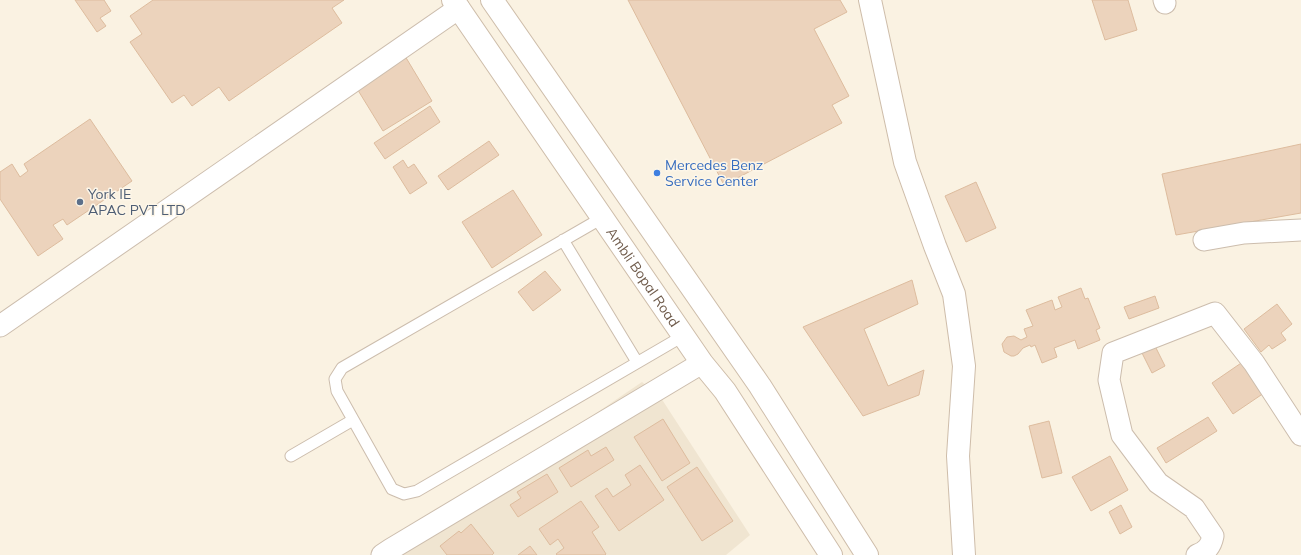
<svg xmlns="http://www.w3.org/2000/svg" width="1301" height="555" viewBox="0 0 1301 555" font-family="Mulish,sans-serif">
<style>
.residential{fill:#f0e5d1}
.building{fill:#ecd3bc;stroke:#ddbc9e}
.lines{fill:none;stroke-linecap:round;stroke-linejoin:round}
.lane-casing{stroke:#ccbdad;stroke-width:13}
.street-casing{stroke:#ccbdad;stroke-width:23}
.secondary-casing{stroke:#cebdaa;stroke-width:24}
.lane{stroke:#fff;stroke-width:11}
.street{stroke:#fff;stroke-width:21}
.secondary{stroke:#fff;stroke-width:22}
.shop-dot{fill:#3f7fe0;stroke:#fdf6e8;stroke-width:1.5}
.service-dot{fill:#5c6f8a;stroke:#fdf6e8;stroke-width:1.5}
.labels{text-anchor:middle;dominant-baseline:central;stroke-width:3;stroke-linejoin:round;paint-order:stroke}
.shop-label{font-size:14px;fill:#366cbe;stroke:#fdf6e8;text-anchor:start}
.service-label{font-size:14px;fill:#4e5e75;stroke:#fdf6e8;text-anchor:start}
.street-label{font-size:14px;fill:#6f5b4b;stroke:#fdf6e8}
</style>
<rect width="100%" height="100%" fill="#faf2e2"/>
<path class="residential" d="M642,382L661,398L750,535L726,555H387Z"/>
<path class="building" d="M75,0H104L111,11L100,18L106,26L97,32Z
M153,0H344L332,8L342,23L229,101L219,87L192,106L184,95L172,103L130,42L142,34L130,16Z
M628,0H840L847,12L814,29L849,96L832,105L842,123L724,185Z
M1092,0H1128L1137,30L1105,40Z
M405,56L432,101L383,131L356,87Z
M430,106L440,122L385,159L374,143Z
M90,119L132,181L67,225L63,219L53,225L63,239L38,256L0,199V172L12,164L20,177L28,171L24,164Z
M489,141L499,155L448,190L438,176Z
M1301,144V213L1176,235L1162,174Z
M403,160L408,168L414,164L427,183L410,194L393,167Z
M976,182L996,228L966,242L945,196Z
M513,190L542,235L492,268L462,222Z
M545,271L561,290L533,311L518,292Z
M912,280L918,304L864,329L888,386L924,370L919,395L863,416L803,327Z
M1081,288L1085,299L1088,298L1100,328L1096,330L1100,340L1078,349L1075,340L1054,348L1057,357L1042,363L1035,345L1031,347L1030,345L1023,348L1018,354L1014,356H1011L1004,352L1002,344L1007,337L1014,336L1021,340L1027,337L1024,329L1033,326L1026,310L1052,300L1055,310L1062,307L1058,297Z
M1155,296L1159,308L1129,319L1124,307Z
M1277,304L1292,324L1281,333L1286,340L1272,349L1269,345L1261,352L1244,329Z
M1152,340L1165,366L1152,373L1139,347Z
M1247,359L1264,393L1233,414L1212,383Z
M1208,417L1217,431L1166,463L1157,448Z
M663,419L690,463L662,481L634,437Z
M1049,421L1062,473L1042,478L1029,426Z
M606,447L614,460L571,487L559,468L588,450L591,456Z
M1110,456L1128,490L1091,511L1072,477Z
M640,465L664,500L619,531L595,496L607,488L613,497L631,485L625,475Z
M697,467L733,521L702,541L667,487Z
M547,474L558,492L518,517L510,505L521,498L517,492Z
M581,501L599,527L592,532L606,554L605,555H557L556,554L564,548L558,539L550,545L539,529Z
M1121,505L1132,527L1120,534L1109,512Z
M471,524L494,553L492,555H447L440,546L459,531L461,533Z
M530,546L537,555H518Z"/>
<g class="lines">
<defs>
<path id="lane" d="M602,218L342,368L335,379L337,391L392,489L404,494L417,491L683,336
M563,240L637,362
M291,456L353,420"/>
<path id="street" d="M1164,0L1165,3
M1204,240L1244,233L1301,230
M0,326L459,8
M382,555L391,549L702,363
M1197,555C1207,551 1211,546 1213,536L1194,508L1158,483L1122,435L1109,380L1113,353L1215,313L1254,363L1301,435"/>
<g id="secondary">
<path id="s1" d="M453,0L702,363L725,391L831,555"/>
<path d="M492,0L760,386L867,555"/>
<path d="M870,0L905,162L935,246L954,294L964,366L958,456L964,555"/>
</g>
</defs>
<use href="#lane" class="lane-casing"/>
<use href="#street" class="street-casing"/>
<use href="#secondary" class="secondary-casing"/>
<use href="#lane" class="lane"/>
<use href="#street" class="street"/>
<use href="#secondary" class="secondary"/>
</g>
<circle class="shop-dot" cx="657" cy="173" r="4"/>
<circle class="service-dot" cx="80" cy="202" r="4"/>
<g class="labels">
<g class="shop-label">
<text x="665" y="165">Mercedes Benz<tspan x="665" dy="16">Service Center</tspan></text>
</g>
<g class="service-label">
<text x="88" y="194">York IE<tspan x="88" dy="16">APAC PVT LTD</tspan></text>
</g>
<g class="street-label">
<text stroke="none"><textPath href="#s1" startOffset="336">Ambli Bopal Road</textPath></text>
</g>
</g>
</svg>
